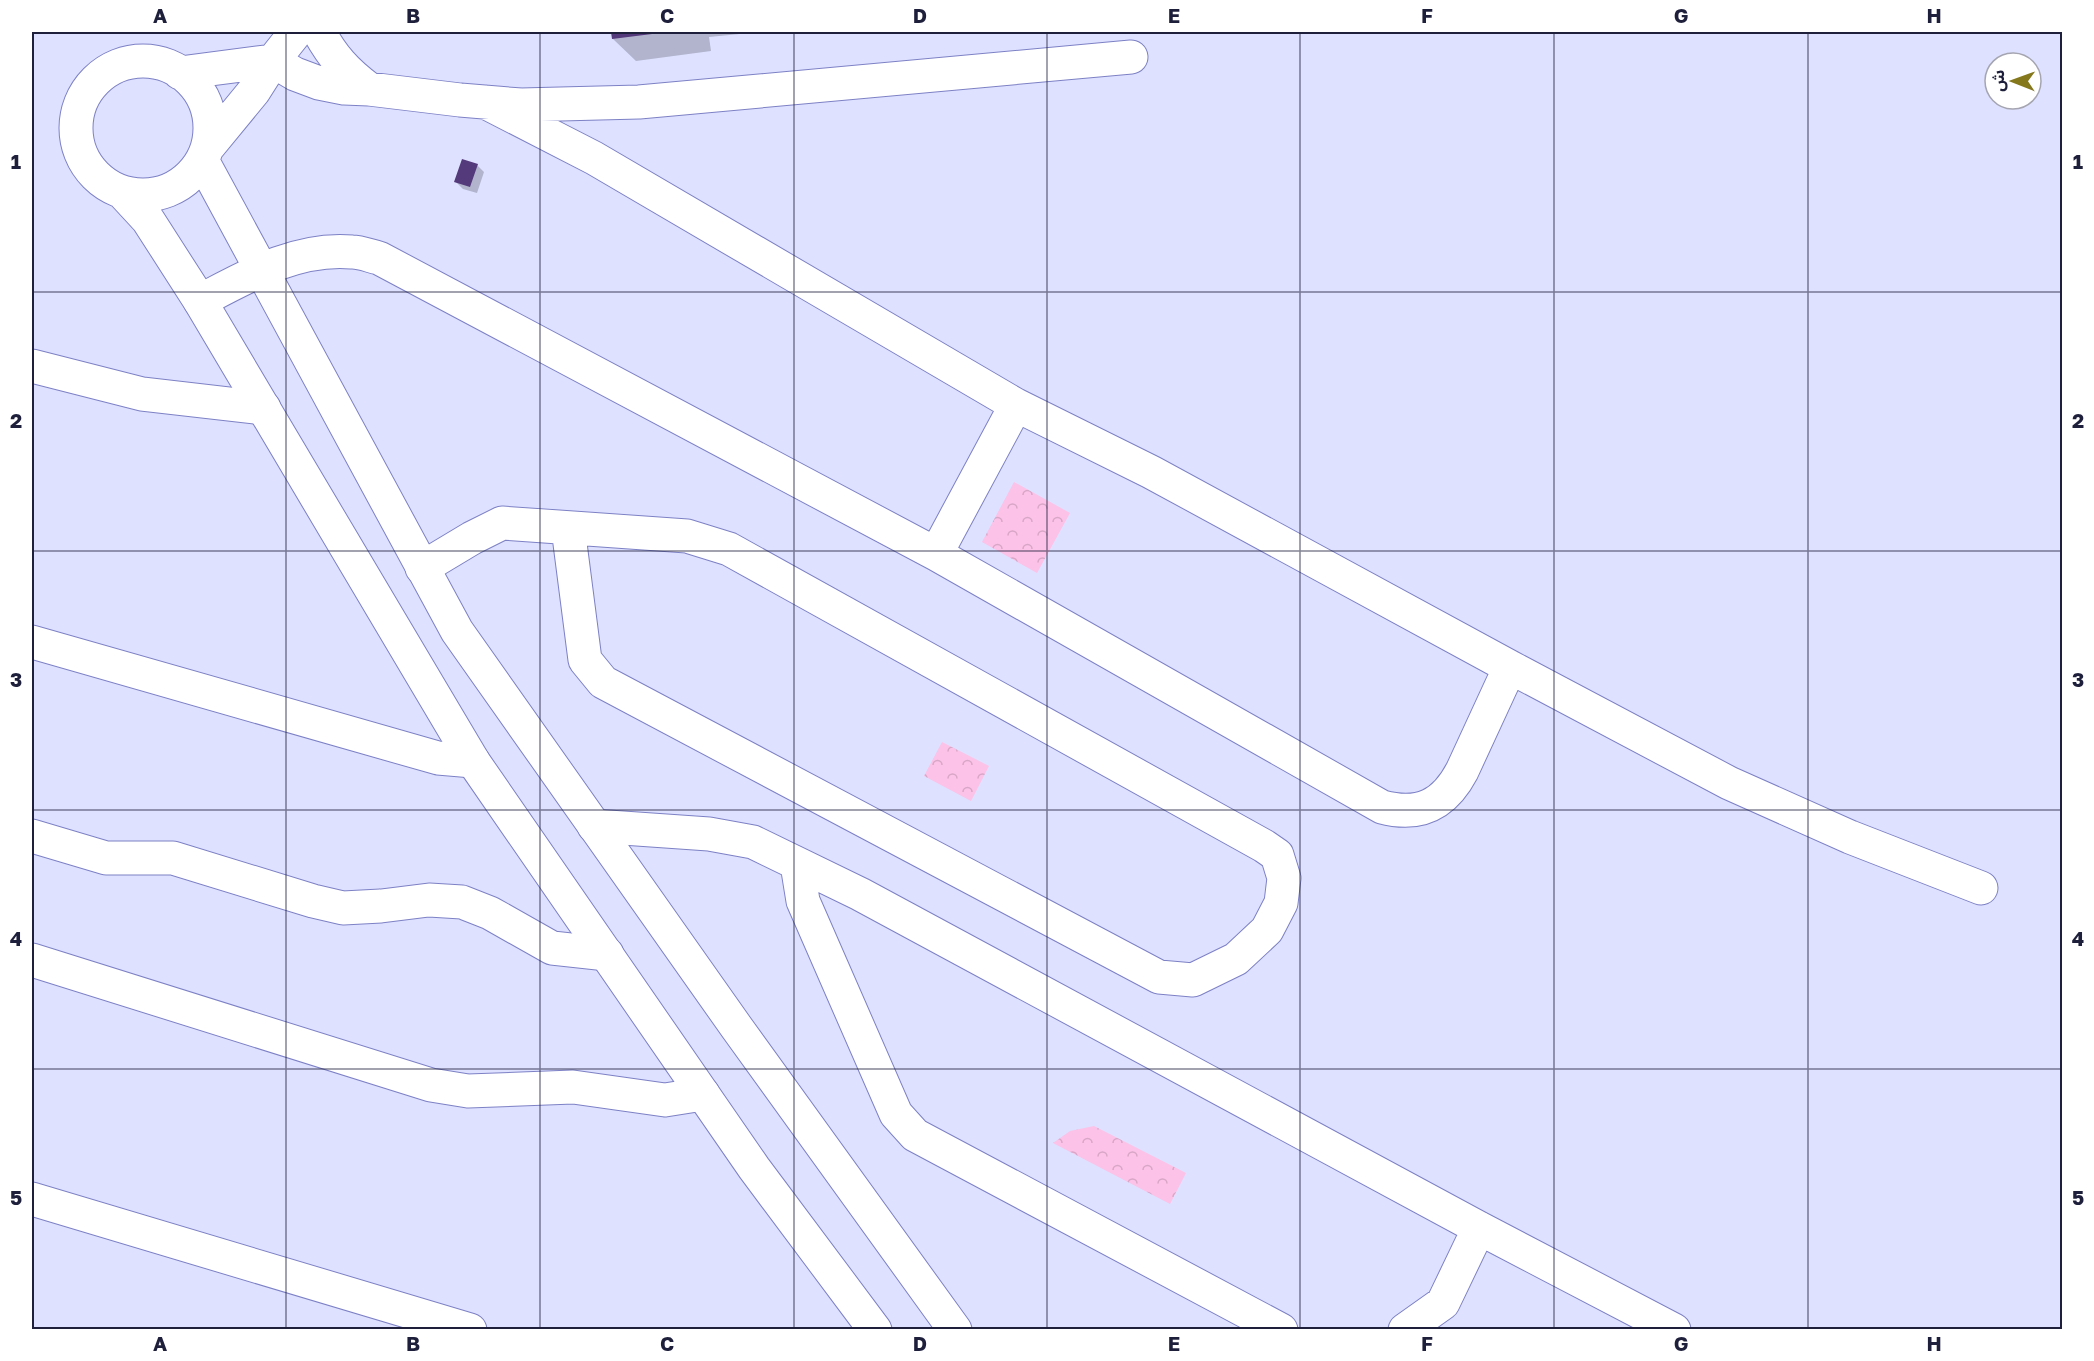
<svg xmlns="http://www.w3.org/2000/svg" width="2094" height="1361" viewBox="0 0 2094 1361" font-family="'Golos Text','Noto Sans Arabic',sans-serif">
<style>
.park{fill:url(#park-crowns)}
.shadow{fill:#0003}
.building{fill:#54397b}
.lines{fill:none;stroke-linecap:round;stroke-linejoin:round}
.street-casing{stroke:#7d81c5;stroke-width:35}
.secondary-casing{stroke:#7d81c5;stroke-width:35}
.street{stroke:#fff;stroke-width:33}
.secondary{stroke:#fff;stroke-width:33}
.grid{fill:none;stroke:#1e1f3b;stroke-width:1.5;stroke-opacity:0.55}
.neatline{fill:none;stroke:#1e1f3b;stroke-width:2}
.grid-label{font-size:20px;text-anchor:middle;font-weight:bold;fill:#1e1f3b}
</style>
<defs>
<pattern id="park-crowns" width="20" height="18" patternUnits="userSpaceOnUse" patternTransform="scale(1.5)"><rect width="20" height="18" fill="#fcc2e7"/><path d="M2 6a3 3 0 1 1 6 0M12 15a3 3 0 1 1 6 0" fill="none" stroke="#d8a6c7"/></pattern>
</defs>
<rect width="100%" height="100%" fill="#dee1ff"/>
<path class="park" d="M1014,482L1070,513L1037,573L982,542Z
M942,742L989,766L971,801L924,776Z
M1094,1126L1186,1173L1170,1204L1053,1143L1070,1131Z"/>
<path class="shadow" d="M612,32H760L709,37L711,51L636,61L613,39Z
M477,165L484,172L477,193L463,189L456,182Z"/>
<path class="building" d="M611,32H660V33L612,39Z
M462,159L478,164L470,187L454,182Z"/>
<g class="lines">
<defs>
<path id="street" d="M319,32C333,57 345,71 369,89
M273,61L295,74L319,83L344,88L369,89L460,100L521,105L639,102L1131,57
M485,102L594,158L1016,405L1151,472L1510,667L1729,783L1850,837L1981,888
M200,301C247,276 297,247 352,252C361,252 370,256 379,258L936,554L1382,807C1420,817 1444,805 1462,771L1510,667
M32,366L142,394L264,408
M936,554L1016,405
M422,568L472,538L502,523L687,536L729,549L1264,846L1277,855L1284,878L1281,903L1267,930L1236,959L1193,980L1159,977L603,682L585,660L568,528
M32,642L438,758L473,761
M594,826L709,834L753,842L860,894L1479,1228L1674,1330
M32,836L106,858H173L313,901L343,908L381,906L429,900L462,902L490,913L552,948L607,954
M797,864L803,901L896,1114L915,1135L1281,1330
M32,960L431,1085L468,1091L573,1087L665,1100L703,1094
M32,1199L470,1330
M1405,1330L1443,1303L1479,1228"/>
<path id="secondary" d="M76 128a67 67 0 1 1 134 0a67 67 0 1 1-134 0Z
M180,73L273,61
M208,147L254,91L273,61L296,32
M202,160L457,631L737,1028L955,1330
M124,194L148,220L200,301L473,761L754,1168L875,1330"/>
</defs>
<use href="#street" class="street-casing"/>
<use href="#secondary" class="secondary-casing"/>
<use href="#street" class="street"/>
<use href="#secondary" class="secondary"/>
</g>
<path class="grid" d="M286,32V1330M540,32V1330M794,32V1330M1047,32V1330M1300,32V1330M1554,32V1330M1808,32V1330M32,292H2062M32,551H2062M32,810H2062M32,1069H2062"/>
<rect width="2094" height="1361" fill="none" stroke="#ffffff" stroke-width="66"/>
<g transform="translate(2013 81) rotate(271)"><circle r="28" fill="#ffffff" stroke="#a5a5b1" stroke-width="1.5"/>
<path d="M0-4.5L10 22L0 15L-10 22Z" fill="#85781c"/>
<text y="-9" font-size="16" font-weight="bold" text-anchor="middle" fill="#1e1f3b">ش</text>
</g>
<rect x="33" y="33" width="2028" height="1295" class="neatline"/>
<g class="grid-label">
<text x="160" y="23">A</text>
<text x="413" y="23">B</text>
<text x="667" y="23">C</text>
<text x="920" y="23">D</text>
<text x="1174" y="23">E</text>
<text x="1427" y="23">F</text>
<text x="1681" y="23">G</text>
<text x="1934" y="23">H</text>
<text x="16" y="169">1</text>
<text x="2078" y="169">1</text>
<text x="16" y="428">2</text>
<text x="2078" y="428">2</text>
<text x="16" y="687">3</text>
<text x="2078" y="687">3</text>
<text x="16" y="946">4</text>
<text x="2078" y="946">4</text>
<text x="16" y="1205">5</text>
<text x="2078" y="1205">5</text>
<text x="160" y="1351">A</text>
<text x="413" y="1351">B</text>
<text x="667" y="1351">C</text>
<text x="920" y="1351">D</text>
<text x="1174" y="1351">E</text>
<text x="1427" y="1351">F</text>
<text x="1681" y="1351">G</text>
<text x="1934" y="1351">H</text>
</g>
</svg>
